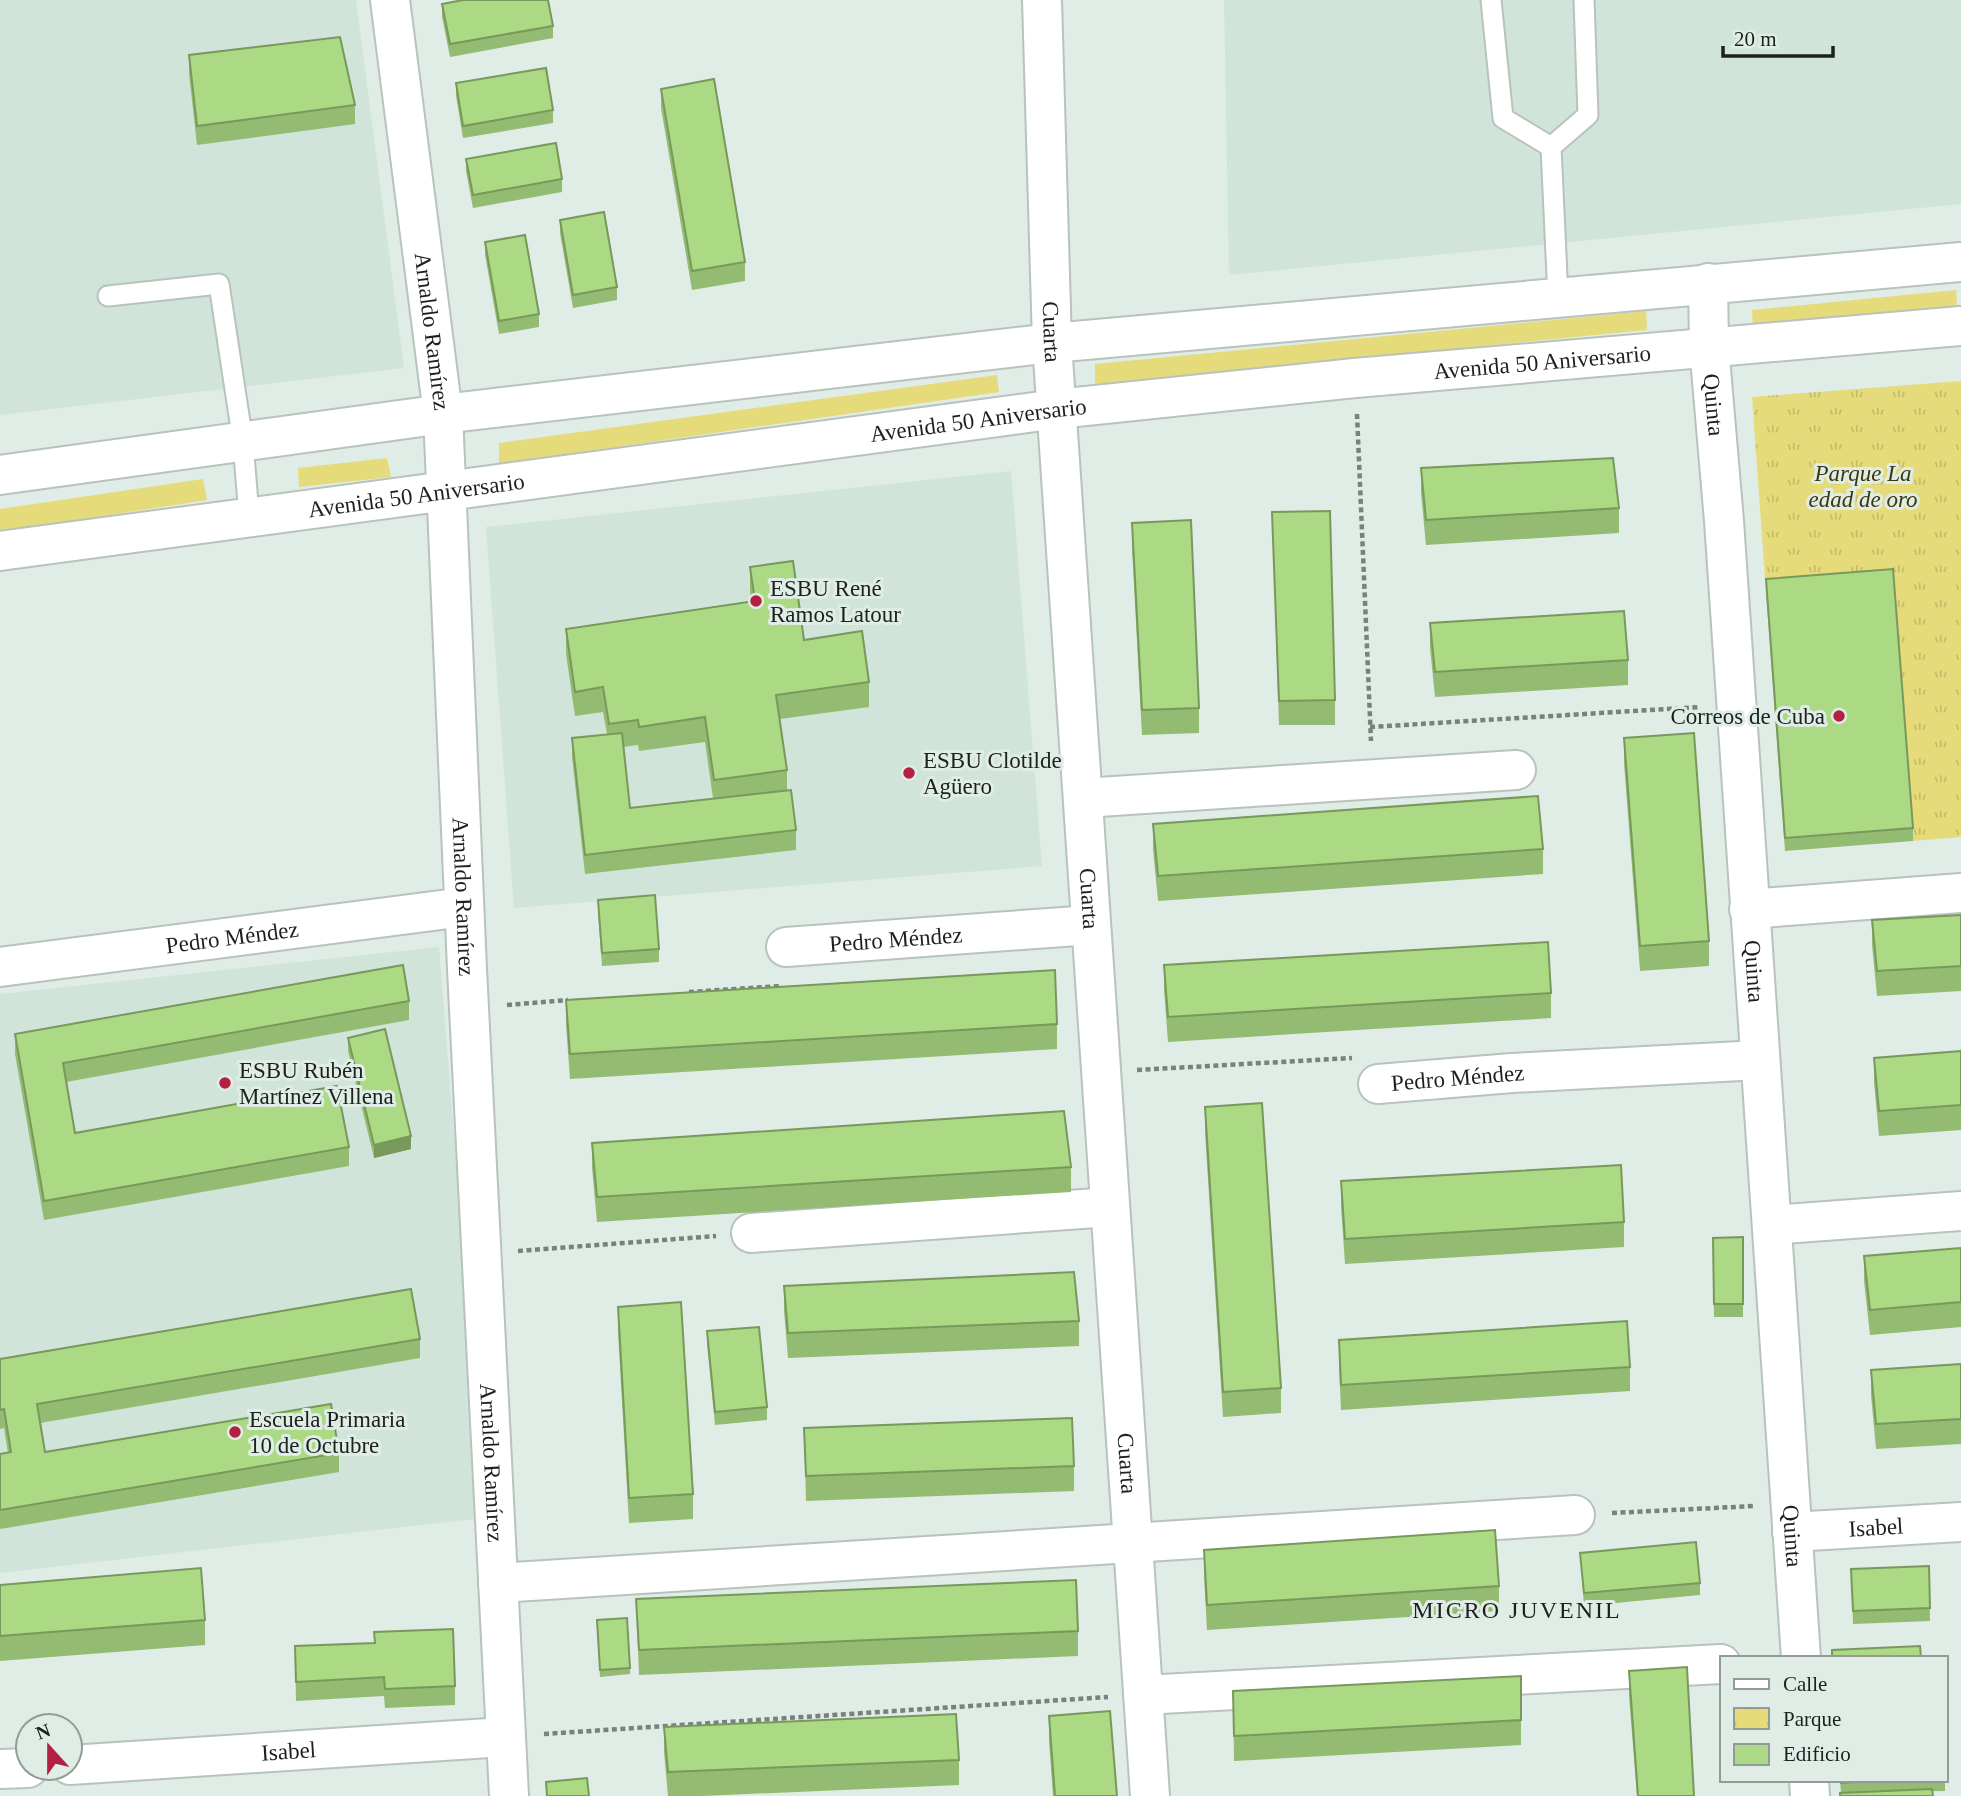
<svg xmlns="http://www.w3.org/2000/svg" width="1961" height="1796" viewBox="0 0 1961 1796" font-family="'Times New Roman',serif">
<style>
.built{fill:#d0e4d9}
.grass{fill:#e6db7a}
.park{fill:url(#park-tufts)}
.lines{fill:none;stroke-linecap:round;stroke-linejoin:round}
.service-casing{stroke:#b7c3bc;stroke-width:23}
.minor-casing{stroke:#b7c3bc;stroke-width:42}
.tertiary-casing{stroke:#b7c3bc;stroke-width:42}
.secondary-casing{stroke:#b7c3bc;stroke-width:42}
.path{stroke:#78817c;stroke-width:4.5;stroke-dasharray:5 3.5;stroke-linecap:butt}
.service{stroke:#fff;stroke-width:19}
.minor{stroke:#fff;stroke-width:38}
.tertiary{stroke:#fff;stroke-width:38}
.secondary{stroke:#fff;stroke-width:38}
.wall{fill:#93bb72;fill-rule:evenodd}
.shaded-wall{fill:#78985c}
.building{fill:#abd984;stroke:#78985c;stroke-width:2}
.poi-dot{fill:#b32041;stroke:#e0ede6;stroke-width:2.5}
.labels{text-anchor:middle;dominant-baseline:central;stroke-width:6;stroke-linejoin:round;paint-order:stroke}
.street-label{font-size:23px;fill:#1c211e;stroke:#e0ede6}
.park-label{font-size:23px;font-style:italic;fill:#3d370c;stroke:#e0ede6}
.poi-label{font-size:23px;fill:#1c211e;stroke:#e0ede6;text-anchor:start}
.neighbourhood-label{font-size:24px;letter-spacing:2px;fill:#1c211e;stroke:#e0ede6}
</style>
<defs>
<pattern id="park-tufts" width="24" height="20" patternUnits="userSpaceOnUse" patternTransform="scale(1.75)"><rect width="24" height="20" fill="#e6db7a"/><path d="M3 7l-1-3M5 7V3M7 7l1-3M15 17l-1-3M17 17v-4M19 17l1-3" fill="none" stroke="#c5bc69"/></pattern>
</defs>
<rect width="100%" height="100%" fill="#e0ede6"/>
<path class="built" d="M0,0H356L404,368L0,415Z
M1224,0H1961V204L1229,275Z
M1011,471L1042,866L514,908L486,527Z
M439,947L457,1172L474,1519L0,1573V994Z"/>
<path class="grass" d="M1956,290L1957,307L1753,327L1752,310Z
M1646,311L1647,330L1095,384V364Z
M997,375L999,392L499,464V443Z
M387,458L391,477L299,487L298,468Z
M203,479L207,500L0,532V509Z"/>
<path class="park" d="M1961,381V837L1913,841L1893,582L1766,592L1752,397Z"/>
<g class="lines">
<defs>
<path id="service" d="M1491,0L1503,118L1551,147
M1551,147L1588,115L1584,0
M1551,147L1558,298
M108,296L219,284L243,442L249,516"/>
<g id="minor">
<path id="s1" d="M390,0L443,414"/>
<path id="s2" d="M1042,0L1052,343L1150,1796"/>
<path id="s3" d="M1708,283L1709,346L1724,521L1801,1658"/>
<path d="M1083,798L1516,770"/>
<path d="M1749,909L1961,893"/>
<path id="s4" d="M786,947L1091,925"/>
<path id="s5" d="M0,967L464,907"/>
<path id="s6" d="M1378,1084L1512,1073L1760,1060"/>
<path d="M1772,1225L1961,1211"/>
<path d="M751,1233L1110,1207"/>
<path id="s7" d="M1792,1532L1961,1522"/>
<path d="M498,1583L1575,1515"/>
<path d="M1143,1695L1721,1664"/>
<path id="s8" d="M70,1765L505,1737"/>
<path d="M0,1769L28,1768"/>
<path d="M1809,1780L1810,1796"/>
</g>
<g id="tertiary">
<path id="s9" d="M443,414L467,969L509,1796"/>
</g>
<g id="secondary">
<path d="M0,475L443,414L1052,343L1961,262"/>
<path id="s10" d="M0,551L1057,409L1355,378L1961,326"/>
</g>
</defs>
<use href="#service" class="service-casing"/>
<use href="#minor" class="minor-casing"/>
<use href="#tertiary" class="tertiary-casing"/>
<use href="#secondary" class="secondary-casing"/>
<path class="path" d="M1357,414L1371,741
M1370,727L1700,707
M689,992L781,986
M507,1005L568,1000
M1137,1070L1352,1058
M518,1251L716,1236
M1612,1513L1754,1506
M544,1734L1108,1697"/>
<use href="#service" class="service"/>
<use href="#minor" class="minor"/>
<use href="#tertiary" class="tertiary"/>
<use href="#secondary" class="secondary"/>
</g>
<path class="wall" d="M442,4L553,26V38L450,57L442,17Z
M189,55L355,105V124L197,145L189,74Z
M456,83L553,110V123L463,138L456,96Z
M661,89L745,262V281L692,290L661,108Z
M466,159L562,179V192L473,208L466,171Z
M560,220L617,287V300L573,308L560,233Z
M485,242L539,314V327L499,334L485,255Z
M1421,468L1619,508V533L1426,545L1421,493Z
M1272,512L1335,700V725H1279Z
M1132,523L1199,708V733L1142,735L1132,548Z
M750,567L804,640L869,682V707L780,719L787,770V790L796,830V850L585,874L572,757V738L607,734L603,712L575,716L566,654V629L751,601L750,592ZM705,742L713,798L630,808L623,747L638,745L639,751Z
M1766,579L1913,828V841L1785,851L1766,592Z
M1430,623L1628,660V685L1435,697L1430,648Z
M1624,738L1709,941V966L1640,971L1624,763Z
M1153,824L1543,849V874L1158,901L1153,849Z
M598,900L659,949V962L602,966L598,913Z
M1961,915V991L1877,996L1872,945V920Z
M1164,965L1551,993V1018L1168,1042L1164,990Z
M566,1000L1057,1024V1049L570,1079L566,1025Z
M409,1001V1020L66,1082L75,1133L349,1147V1166L44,1220L15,1054V1034Z
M348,1038L411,1149L374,1158L348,1051Z
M1961,1051V1130L1879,1136L1874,1083V1058Z
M1205,1107L1281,1388V1413L1223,1417L1205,1132Z
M592,1143L1071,1167V1192L597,1222L592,1168Z
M1341,1181L1624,1222V1247L1345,1264L1341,1206Z
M1743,1237V1317H1714L1713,1238Z
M1961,1248V1327L1870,1335L1864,1281V1256Z
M784,1286L1079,1321V1346L788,1358L784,1311Z
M618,1307L693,1494V1519L629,1523L618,1332Z
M707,1331L767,1407V1420L715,1425L707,1344Z
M420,1339V1358L40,1423L45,1452L339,1453V1472L0,1529V1454L8,1453L4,1428L0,1429V1359Z
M1339,1340L1630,1367V1391L1341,1410L1339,1365Z
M1961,1364V1444L1876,1449L1871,1395V1370Z
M804,1428L1074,1466V1491L806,1501Z
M1204,1550L1499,1586V1611L1207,1630L1204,1575Z
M1580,1553L1700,1583V1595L1584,1606Z
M1929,1566L1930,1621L1853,1624L1851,1569Z
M0,1585L205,1620V1645L0,1661Z
M636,1599L1078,1631V1656L639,1675Z
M597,1620L630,1668V1674L600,1677Z
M295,1646L455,1686V1705L385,1708L384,1696L296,1701Z
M1629,1671L1694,1796H1637L1629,1696Z
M1521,1676V1745L1234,1761L1233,1691Z
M1049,1716L1117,1796H1053L1049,1741Z
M664,1727L959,1760V1785L702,1796H668L664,1752Z
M1840,1780H1945V1791L1841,1793Z"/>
<path class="shaded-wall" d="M411,1136V1149L374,1158V1145Z"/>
<path class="building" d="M463,0H548L553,26L450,44L442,4Z
M340,37L355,105L197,126L189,55Z
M546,68L553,110L463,126L456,83Z
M714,79L745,262L692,271L661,89Z
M556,143L562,179L473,195L466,159Z
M604,212L617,287L573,295L560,220Z
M525,235L539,314L499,321L485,242Z
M1613,458L1619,508L1426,520L1421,468Z
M1330,511L1335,700L1279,701L1272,512Z
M1191,520L1199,708L1142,710L1132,523Z
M793,561L804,640L862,631L869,682L776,695L787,770L714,780L705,717L639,727L638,720L609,724L603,687L575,692L566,629L755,601L750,567Z
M1893,569L1913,828L1785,838L1766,579Z
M1624,611L1628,660L1435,672L1430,623Z
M622,733L630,808L791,790L796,830L585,855L572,738Z
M1694,733L1709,941L1640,946L1624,738Z
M1538,796L1543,849L1158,876L1153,824Z
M655,895L659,949L602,953L598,900Z
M1961,915V966L1877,971L1872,920Z
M1548,942L1551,993L1168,1017L1164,965Z
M403,965L409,1001L63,1063L75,1133L337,1086L349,1147L44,1201L15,1034Z
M1055,970L1057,1024L570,1054L566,1000Z
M385,1029L411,1136L374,1145L348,1038Z
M1961,1051V1105L1879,1111L1874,1058Z
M1262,1103L1281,1388L1223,1392L1205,1107Z
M1064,1111L1071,1167L597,1197L592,1143Z
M1621,1165L1624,1222L1345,1239L1341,1181Z
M1743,1237V1304H1714L1713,1238Z
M1961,1248V1302L1870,1310L1864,1256Z
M1074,1272L1079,1321L788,1333L784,1286Z
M411,1289L420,1339L37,1404L45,1452L331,1404L339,1453L0,1510V1454L11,1452L4,1409L0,1410V1359Z
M681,1302L693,1494L629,1498L618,1307Z
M1627,1321L1630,1367L1341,1385L1339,1340Z
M759,1327L767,1407L715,1412L707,1331Z
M1961,1364V1419L1876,1424L1871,1370Z
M1072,1418L1074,1466L806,1476L804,1428Z
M1495,1530L1499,1586L1207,1605L1204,1550Z
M1696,1542L1700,1583L1584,1593L1580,1553Z
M1929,1566L1930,1608L1853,1611L1851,1569Z
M201,1568L205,1620L0,1636V1585Z
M1076,1580L1078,1631L639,1650L636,1599Z
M627,1618L630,1668L600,1670L597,1620Z
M453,1629L455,1686L385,1689L384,1677L296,1682L295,1646L375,1643L374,1632Z
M1920,1646L1921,1658H1832V1650Z
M1687,1667L1694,1796H1638L1629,1671Z
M1521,1676V1720L1234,1736L1233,1691Z
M1110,1711L1117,1796H1055L1049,1716Z
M956,1714L959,1760L668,1772L664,1727Z
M587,1778L589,1796H547L546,1782Z
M1841,1780H1898L1841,1783Z
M1932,1789L1933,1796H1840V1793Z"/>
<g class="poi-dot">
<circle cx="756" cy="601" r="7"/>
<circle cx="1839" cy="716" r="7"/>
<circle cx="909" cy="773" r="7"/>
<circle cx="225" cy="1083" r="7"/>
<circle cx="235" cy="1432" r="7"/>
</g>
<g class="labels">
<g class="street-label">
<text stroke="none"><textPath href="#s1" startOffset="334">Arnaldo Ramírez</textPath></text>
<text stroke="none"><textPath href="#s2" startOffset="332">Cuarta</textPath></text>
<text stroke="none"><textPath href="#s10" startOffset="1554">Avenida 50 Aniversario</textPath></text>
<text stroke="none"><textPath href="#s3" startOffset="122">Quinta</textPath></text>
<text stroke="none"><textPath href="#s10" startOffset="987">Avenida 50 Aniversario</textPath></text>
<text stroke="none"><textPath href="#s10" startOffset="420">Avenida 50 Aniversario</textPath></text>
<text stroke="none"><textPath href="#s9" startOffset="483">Arnaldo Ramírez</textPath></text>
<text stroke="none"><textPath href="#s2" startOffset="900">Cuarta</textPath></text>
<text stroke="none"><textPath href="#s5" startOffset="234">Pedro Méndez</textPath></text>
<text stroke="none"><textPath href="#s4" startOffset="110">Pedro Méndez</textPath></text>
<text stroke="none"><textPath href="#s3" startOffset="690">Quinta</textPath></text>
<text stroke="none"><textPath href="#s6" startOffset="80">Pedro Méndez</textPath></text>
<text stroke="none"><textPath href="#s9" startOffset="1050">Arnaldo Ramírez</textPath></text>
<text stroke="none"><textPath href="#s2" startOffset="1466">Cuarta</textPath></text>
<text stroke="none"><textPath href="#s7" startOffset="84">Isabel</textPath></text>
<text stroke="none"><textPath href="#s3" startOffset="1256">Quinta</textPath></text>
<text stroke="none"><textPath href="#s8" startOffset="219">Isabel</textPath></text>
</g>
<g class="park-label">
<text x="1863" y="473">Parque La<tspan x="1863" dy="26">edad de oro</tspan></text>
</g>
<g class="poi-label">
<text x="770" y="588">ESBU René<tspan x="770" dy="26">Ramos Latour</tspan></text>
<text x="1825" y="716" text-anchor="end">Correos de Cuba</text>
<text x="923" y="760">ESBU Clotilde<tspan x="923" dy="26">Agüero</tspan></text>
<text x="239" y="1070">ESBU Rubén<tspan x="239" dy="26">Martínez Villena</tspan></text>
<text x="249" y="1419">Escuela Primaria<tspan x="249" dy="26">10 de Octubre</tspan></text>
</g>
<g class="neighbourhood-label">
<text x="1517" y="1610">MICRO JUVENIL</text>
</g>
</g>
<rect x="1720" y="1656" width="228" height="126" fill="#e0ede6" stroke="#929b96" stroke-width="2"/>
<rect x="1734" y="1679" width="35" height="10" fill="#ffffff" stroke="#929b96" stroke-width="2"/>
<text x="1783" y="1691" font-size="21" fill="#1c211e">Calle</text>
<rect x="1734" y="1708" width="35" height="21" fill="url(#park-tufts)" stroke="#929b96" stroke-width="2"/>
<text x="1783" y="1726" font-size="21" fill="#1c211e">Parque</text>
<rect x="1734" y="1744" width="35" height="21" fill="#abd984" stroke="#929b96" stroke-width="2"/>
<text x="1783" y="1761" font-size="21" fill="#1c211e">Edificio</text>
<g transform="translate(49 1747) rotate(339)"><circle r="33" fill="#e0ede6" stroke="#929b96" stroke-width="2"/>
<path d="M0-5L12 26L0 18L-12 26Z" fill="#b32041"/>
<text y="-10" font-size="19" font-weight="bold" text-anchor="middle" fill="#1c211e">N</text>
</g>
<path d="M1723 46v10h110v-10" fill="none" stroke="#1c211e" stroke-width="3.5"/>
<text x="1734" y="46" font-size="21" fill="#1c211e" stroke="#e0ede6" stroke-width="5" paint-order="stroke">20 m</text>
</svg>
